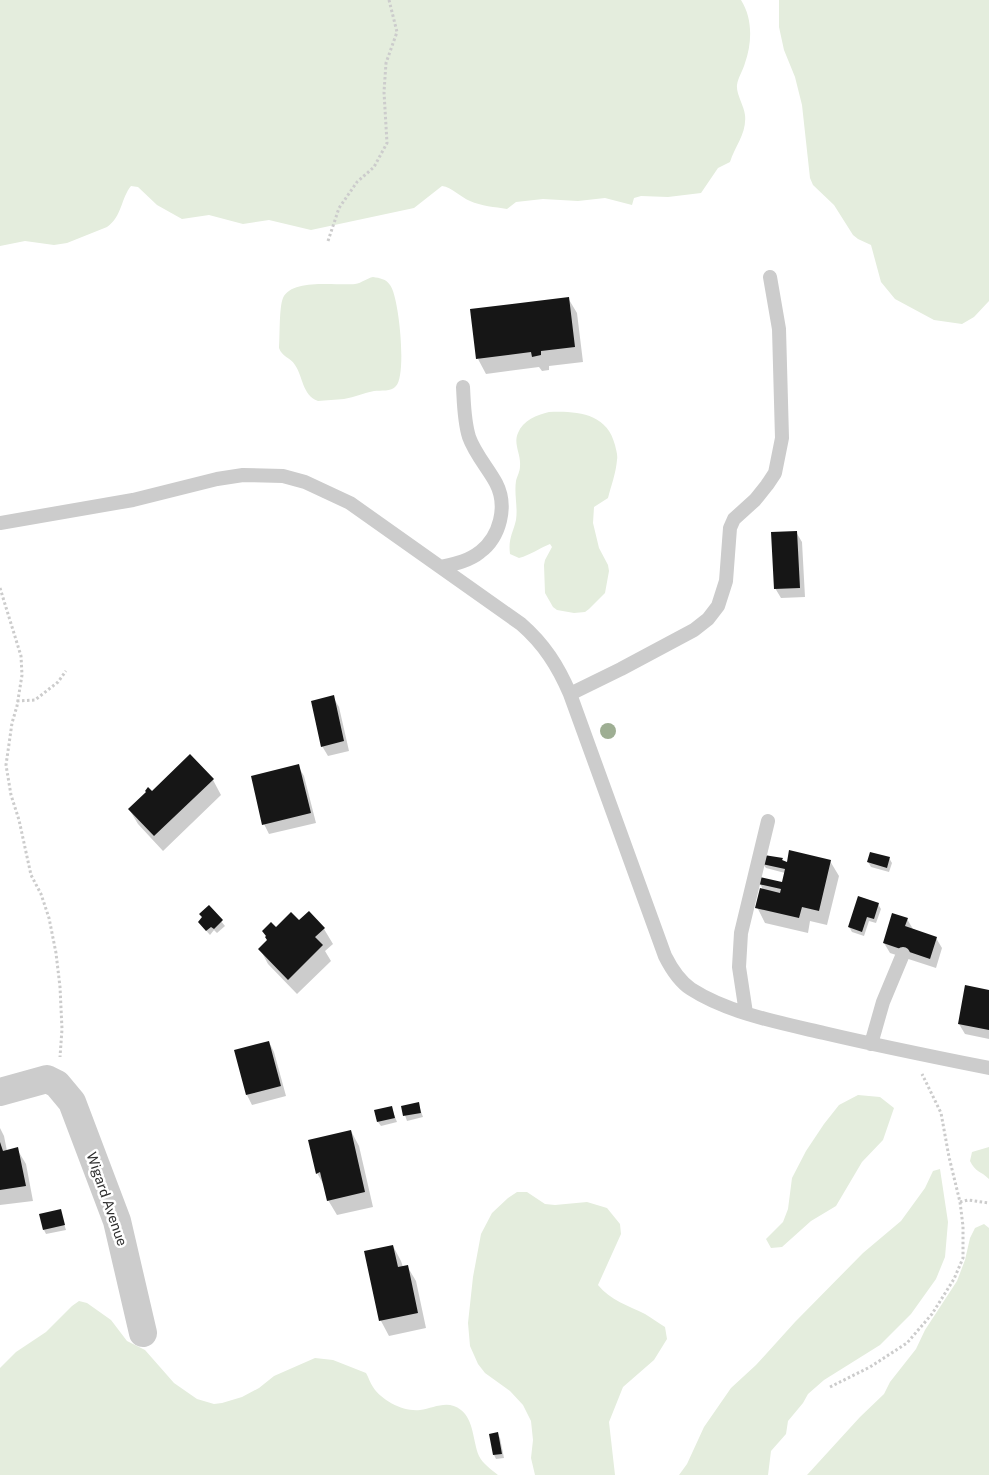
<svg xmlns="http://www.w3.org/2000/svg" width="989" height="1475" viewBox="0 0 989 1475" font-family="'Public Sans',sans-serif">
<style>
.green{fill:#e4eddd}
.shadow{fill:#0003}
.building{fill:#161616}
.lines{fill:none;stroke-linecap:round;stroke-linejoin:round}
.path{stroke:#ccc;stroke-width:3;stroke-dasharray:2.5 2.5;stroke-linecap:butt}
.lane{stroke:#ccc;stroke-width:14}
.street{stroke:#ccc;stroke-width:28}
.tree{fill:#9eae93}
.labels{text-anchor:middle;dominant-baseline:central;stroke-width:5;stroke-linejoin:round;paint-order:stroke}
.street-label{font-size:14px;fill:#2f2f2f;stroke:#fff}
</style>
<rect width="100%" height="100%" fill="#fff"/>
<path class="green" d="M0,0H741C753,19 752,43 745,63C743,70 738,78 737,85C736,94 744,106 745,115C747,133 735,146 730,162L718,168L701,193L668,197L641,196L634,198L632,205L605,198L578,201L543,199L516,202L507,209C495,207 481,206 470,201C460,197 452,187 442,186L414,208L311,230L269,220L243,224L209,215L182,219L157,205L138,187L131,186C121,198 122,217 107,227L67,243L54,245L25,241L0,246Z
M779,0H989V301L974,317L962,324L934,320L895,299L881,282L871,245L858,239L853,235L834,205L813,185L810,178L802,105L795,77L784,50L779,27Z
M373,277C380,278 386,279 390,285C399,296 407,375 396,386C391,392 381,390 374,391C364,393 355,397 344,399C336,400 326,400 318,401C302,395 303,376 295,365C290,357 282,357 279,348C280,336 279,307 283,298C292,278 337,286 355,284C362,283 367,278 373,277Z
M549,412C577,411 607,413 615,445C616,450 618,455 617,460C616,473 611,486 608,498L594,507L593,523L599,548L608,565L609,571L605,593L589,609L585,612L574,613L557,610L553,607L545,593L544,565L545,560L552,547L550,544C539,548 531,555 519,558L510,554C508,539 513,533 516,520C518,507 514,494 516,481C517,476 520,472 520,466C521,454 513,444 518,433C523,420 537,415 549,412Z
M858,1095L880,1097L894,1108L883,1140L862,1162L836,1206L811,1221L782,1247L771,1248L766,1239L783,1222L788,1209L792,1178L806,1151L824,1124L839,1105Z
M989,1147V1179C981,1171 975,1172 970,1161L972,1152Z
M940,1169L948,1222L945,1257L936,1279L911,1314L880,1345L824,1380L808,1394L803,1403L788,1421L786,1434L771,1451L768,1475H679L687,1464L704,1427L731,1388L756,1365L795,1322L863,1253L901,1221L925,1188L933,1171Z
M517,1192H527L545,1204L555,1205L587,1202L607,1208L620,1224L621,1234L598,1285C610,1300 629,1306 645,1314C652,1318 658,1323 665,1327L667,1339L654,1360L623,1387L609,1422L615,1475H535L531,1458L533,1440L531,1421L523,1405L510,1391L485,1373L478,1364L470,1346L468,1323L473,1277L481,1234L492,1213L508,1198Z
M984,1224L989,1228V1475H807L860,1417L884,1394L890,1382L916,1349L925,1330L957,1281L965,1260L970,1238L975,1228Z
M79,1301L87,1303L111,1320L127,1341L145,1350L174,1383L197,1399L214,1404L222,1403L242,1397L259,1388L274,1376L315,1358L333,1360L366,1373C369,1378 370,1383 373,1387C382,1401 404,1412 420,1410C434,1408 448,1399 461,1410C474,1420 473,1442 479,1456C482,1463 492,1470 498,1475H0V1368L16,1352L46,1332L72,1306Z"/>
<path class="shadow" d="M568,298L577,313L583,362L549,366V370L542,371L539,367L486,374L478,359Z
M796,532L802,542L805,597L781,598L775,588Z
M333,697L339,707L349,751L328,756L322,746Z
M298,766L304,776L316,823L269,834L264,824Z
M213,780L221,795L163,851L138,824L129,809L152,792Z
M889,858L892,863L889,872L871,867L868,862Z
M782,859L784,862L788,863L830,861L839,876L827,925L810,921L808,933L765,923L757,907L763,890L760,883L783,884L785,873L766,868L763,864Z
M878,904L881,909L876,923L869,921L864,936L852,932L849,927Z
M209,907L225,926L217,933L214,930L210,935L202,926Z
M309,913L324,929L333,944L325,951L331,961L297,994L268,964L260,949L268,941L276,929L299,922Z
M907,919L913,929L936,938L942,948L936,968L890,953L884,943Z
M989,991V1039L965,1034L959,1024Z
M269,1042L274,1052L286,1096L252,1105L247,1095Z
M418,1103L423,1117L407,1121L402,1107Z
M391,1107L397,1122L381,1126L378,1122Z
M0,1128L4,1136L7,1151L17,1149L26,1164L33,1201L0,1205Z
M351,1131L359,1146L373,1207L337,1215L328,1200L325,1187L317,1173Z
M60,1211L66,1230L46,1234L44,1230Z
M393,1246L401,1261L403,1267L407,1266L416,1281L426,1328L389,1336L381,1321L366,1252Z
M498,1434L500,1438L504,1458L496,1459L494,1455Z"/>
<path class="building" d="M569,297L575,347L541,351V355L532,357L531,352L476,359L470,309Z
M797,531L800,588L774,589L771,532Z
M334,695L344,741L321,747L311,701Z
M190,754L214,779L154,836L128,809L146,792L145,791L148,787L152,791Z
M299,764L311,813L262,825L251,776Z
M789,850L831,860L819,911L802,907L799,918L755,908L760,888L780,893L781,889L758,884L760,877L782,882L785,869L762,864L764,855L783,858L782,860L787,862Z
M870,852L890,857L887,868L867,862Z
M858,896L879,903L874,919L867,917L862,932L848,927Z
M209,905L223,920L214,929L211,927L206,931L198,922L202,917L199,914Z
M309,911L325,928L315,937L323,945L288,980L258,949L267,940L265,937L266,936L262,931L271,922L276,927L291,912L299,920Z
M892,913L908,918L905,926L937,937L930,959L883,943Z
M965,985L989,990V1030L958,1024Z
M269,1041L281,1086L246,1095L234,1050Z
M419,1102L421,1113L403,1116L401,1106Z
M392,1106L395,1118L377,1122L374,1110Z
M351,1130L365,1192L327,1201L320,1172L316,1174L308,1140Z
M0,1142L3,1151L18,1147L26,1186L0,1190Z
M61,1209L65,1225L43,1230L39,1214Z
M393,1245L398,1267L408,1265L418,1313L379,1321L364,1251Z
M498,1432L502,1454L493,1455L489,1434Z"/>
<g class="lines">
<path class="path" d="M328,241L339,208L357,182L374,167L387,143L384,92L386,63L397,32L389,0
M0,588L21,656L22,675L17,706L12,723L6,765L11,795L19,820L31,875L41,894L49,918L56,953L60,987L62,1029L60,1057
M17,701L35,700L58,682L66,671
M960,1202L968,1200L989,1203
M830,1387L870,1367L907,1343L932,1314L954,1279L963,1258V1226L960,1202L949,1157L941,1113L922,1074"/>
<path class="lane" d="M0,523L133,500L217,479L243,475L283,476L305,482L350,503L521,624C544,644 558,666 570,694L665,956C671,968 679,981 691,989C728,1013 781,1023 824,1033C879,1046 934,1057 989,1068
M441,567C454,564 469,561 480,552C500,537 508,506 496,483C488,468 475,454 469,437C464,421 464,404 463,387
M570,694L621,669L694,630L708,619L718,606L726,581L730,528L734,519L755,500L767,485L775,473L782,438L779,329L770,277
M746,1013L739,967L741,933L768,821
M871,1044L883,1002L903,954"/>
<path class="street" d="M0,1092L47,1079L57,1084L72,1102L117,1221L143,1333"/>
</g>
<circle class="tree" cx="608" cy="731" r="8"/>
<g class="labels">
<g class="street-label">
<text transform="translate(107 1199) rotate(71)">Wigard Avenue</text>
</g>
</g>
</svg>
